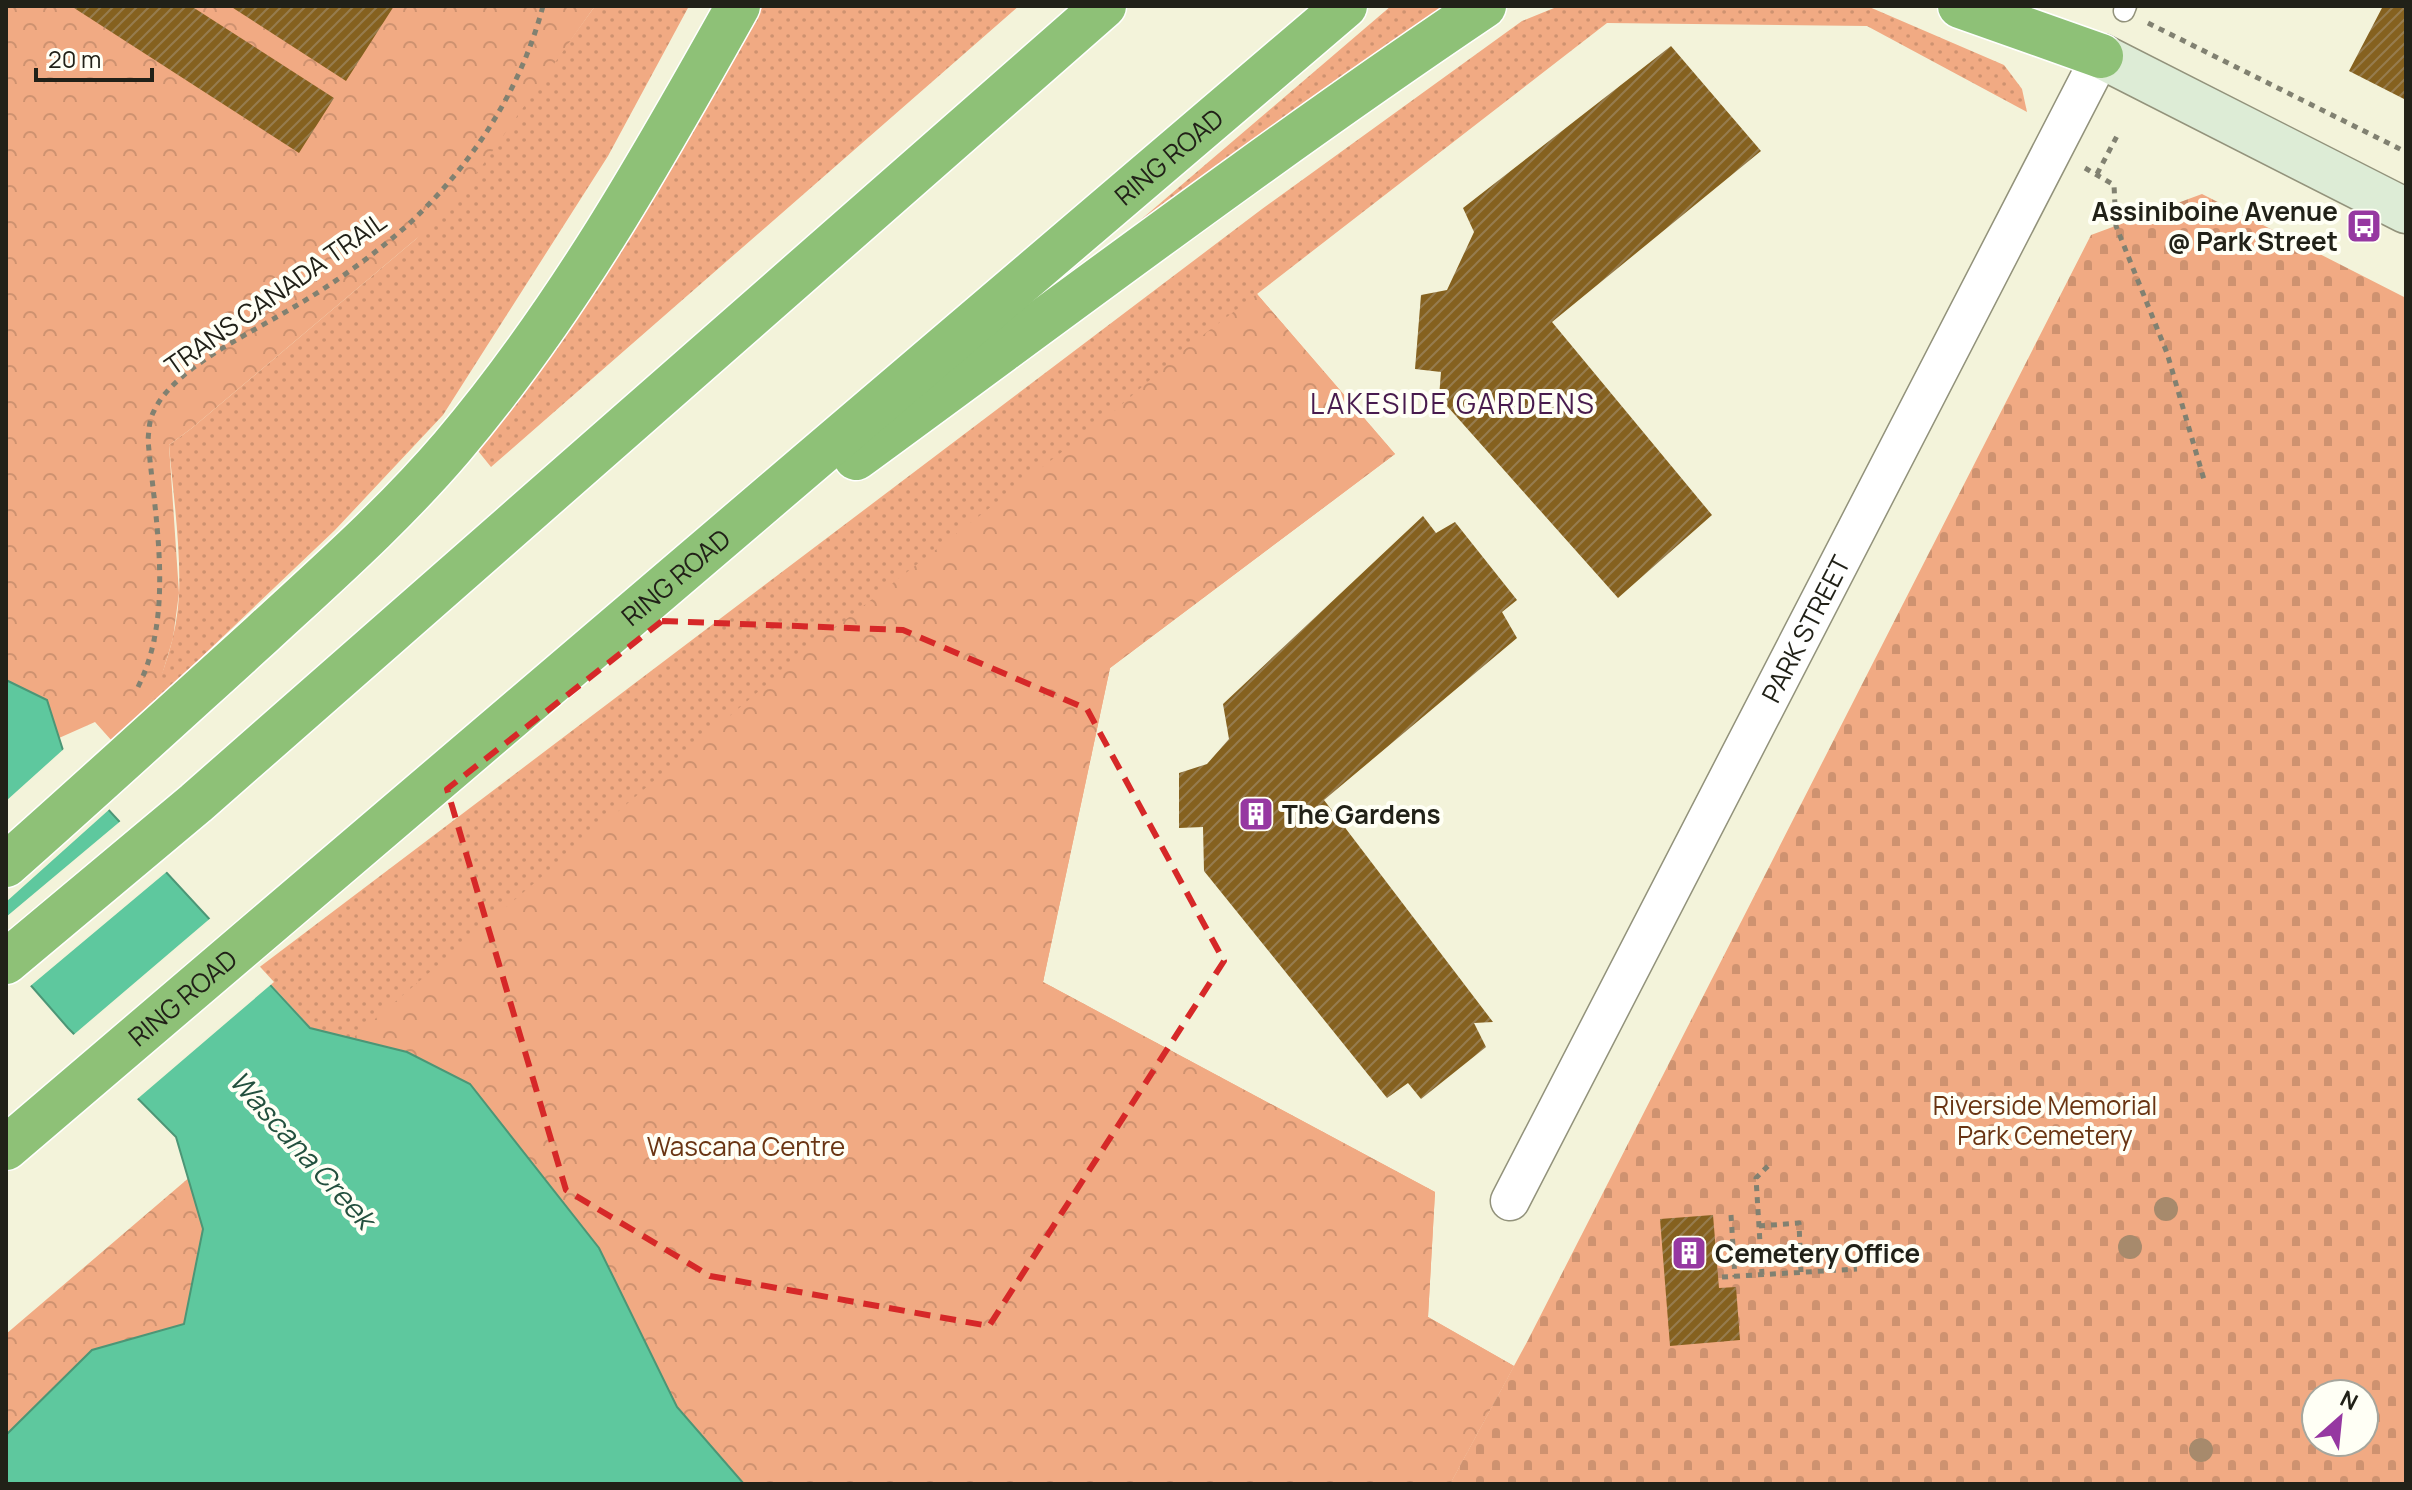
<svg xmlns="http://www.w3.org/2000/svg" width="2412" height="1490" viewBox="0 0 2412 1490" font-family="Manrope,sans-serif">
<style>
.grass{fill:url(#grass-dots)}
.forest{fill:url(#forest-crowns)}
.cemetery{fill:url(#cemetery-stones);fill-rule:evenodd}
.water{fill:#5ec89e;stroke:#4c9676;stroke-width:2}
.pier{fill:#f3f3da}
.building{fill:url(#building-hatch)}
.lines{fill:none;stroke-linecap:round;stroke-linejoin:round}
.lane-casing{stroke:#92927b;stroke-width:23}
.street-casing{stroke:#92927b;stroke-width:41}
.secondary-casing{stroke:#92927b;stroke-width:47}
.highway-casing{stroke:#fff;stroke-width:47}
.path{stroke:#818171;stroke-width:5;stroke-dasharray:6 6;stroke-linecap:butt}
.lane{stroke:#fff;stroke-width:20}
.street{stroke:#fff;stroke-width:38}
.secondary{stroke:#ddecd6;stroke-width:44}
.highway{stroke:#8ec177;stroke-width:44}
.tree{fill:#a78a6c}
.marked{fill:none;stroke:#d62828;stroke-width:6;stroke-dasharray:16 10;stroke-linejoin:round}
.labels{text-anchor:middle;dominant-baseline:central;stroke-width:8;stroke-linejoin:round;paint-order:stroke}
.street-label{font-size:26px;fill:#212118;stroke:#fffff5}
.poi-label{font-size:26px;font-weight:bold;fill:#212118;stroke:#fffff5;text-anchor:start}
.park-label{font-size:26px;fill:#693412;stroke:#fffff5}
.neighbourhood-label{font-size:28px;letter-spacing:2px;fill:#481b4e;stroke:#fffff5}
.water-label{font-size:28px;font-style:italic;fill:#23503e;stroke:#fffff5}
</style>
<defs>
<pattern id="grass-dots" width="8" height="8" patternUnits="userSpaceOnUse" patternTransform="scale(2)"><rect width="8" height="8" fill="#f1aa83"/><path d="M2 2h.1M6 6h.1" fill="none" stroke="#ce9270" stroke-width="1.8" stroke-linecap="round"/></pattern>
<pattern id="forest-crowns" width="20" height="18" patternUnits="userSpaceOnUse" patternTransform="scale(2)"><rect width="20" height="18" fill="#f1aa83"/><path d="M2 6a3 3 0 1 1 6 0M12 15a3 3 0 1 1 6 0" fill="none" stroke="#ce9270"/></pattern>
<pattern id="cemetery-stones" width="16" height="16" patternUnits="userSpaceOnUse" patternTransform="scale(2)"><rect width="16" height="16" fill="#f1aa83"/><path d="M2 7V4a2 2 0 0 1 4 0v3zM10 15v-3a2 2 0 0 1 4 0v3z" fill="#ce9270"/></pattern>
<pattern id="building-hatch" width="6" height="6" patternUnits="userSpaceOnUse" patternTransform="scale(2)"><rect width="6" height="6" fill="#85611f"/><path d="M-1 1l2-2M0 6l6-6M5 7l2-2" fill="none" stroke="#967c4e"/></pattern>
</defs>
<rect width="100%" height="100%" fill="#f3f3da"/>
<path class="grass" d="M595,6H689L608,156L443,415L335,530L147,709C164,673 177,635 179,595C181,549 173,492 169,445L192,428L416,239L537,86Z
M763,6H1019L491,467L470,441L611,266L690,137Z
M1391,6H1443L1085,274L1082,270Z
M1559,6H1867L2004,65L2022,89L2027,112L1867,26L1607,23L1257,294L1395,454L1110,668L1043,982L1435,1192L1428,1317L1514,1366L1450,1484L407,1052L311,1028L257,969L1262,209L1522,21Z"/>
<path class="forest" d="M6,6H595L455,204L416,239L192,428L169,445L179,593L173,638L159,685L147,709L112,741L95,722L59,738L6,779Z
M1257,294L1395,454L1110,668L1043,982L1435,1192L1428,1317L1514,1366L1450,1484H6V1334L813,645L1112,413L1190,345Z"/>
<path class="cemetery" d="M2202,194L2406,298V1484H1450L1527,1342L2091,235ZM2316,1394H2364V1442H2316Z"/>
<path class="water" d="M6,680L47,700L68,766L310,1028L407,1052L470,1084L599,1248L677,1407L744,1484H6V1435L92,1350L184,1324L203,1229L176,1137L68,1028L6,957Z"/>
<path class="pier" d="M66,747L72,763L112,807L6,902V801Z
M123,819L170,869L28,988L6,963V917Z
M213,916L274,982L135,1101L71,1037Z"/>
<path class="building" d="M71,6H191L334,98L299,153Z
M230,6H394L346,81Z
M2383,6H2406V100L2349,71Z
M1671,46L1761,151L1552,322L1712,515L1618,598L1439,397L1441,372L1415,369L1421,295L1447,290L1474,232L1463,208Z
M1423,516L1436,533L1455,522L1517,600L1502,612L1517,638L1324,800L1493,1022L1474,1023L1486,1047L1421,1099L1408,1083L1387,1098L1204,871L1203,827L1179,828V773L1207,764L1229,739L1223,704Z
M1713,1215L1719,1288L1736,1287L1740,1340L1670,1346L1660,1219Z"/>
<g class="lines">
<defs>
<path id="lane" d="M2124,11L2126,6"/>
<g id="street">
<path id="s1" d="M1510,1201L2101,56"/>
</g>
<path id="secondary" d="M2101,56L2406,211"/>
<g id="highway">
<path d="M1960,6L2101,56"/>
<path d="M856,458C1064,306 1270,150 1484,6"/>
<path d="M6,865C92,789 177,711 262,634C327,574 394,515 452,447C565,314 653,158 738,6"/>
<path d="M6,962L196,803L1104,6"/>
<path id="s2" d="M6,1148L1345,6"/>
</g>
</defs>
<use href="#lane" class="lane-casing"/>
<use href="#street" class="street-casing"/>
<use href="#secondary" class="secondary-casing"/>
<use href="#highway" class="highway-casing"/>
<path class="path" d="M2148,23L2406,152
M2085,168L2114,185L2116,226L2167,353L2205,483
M2097,174L2117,136
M138,687C175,613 155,520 148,440C149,430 149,420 154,411C173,368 255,331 294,307C335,283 377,253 412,221C474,162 521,89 543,6
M1731,1215L1735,1277
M1759,1226L1799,1223L1801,1272
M1762,1275L1756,1178L1768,1166
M1722,1277L1857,1269"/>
<use href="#lane" class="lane"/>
<use href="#street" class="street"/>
<use href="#secondary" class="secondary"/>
<use href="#highway" class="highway"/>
</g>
<g class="tree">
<circle cx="2166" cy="1209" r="12"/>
<circle cx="2130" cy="1247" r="12"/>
<circle cx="2201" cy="1450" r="12"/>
</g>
<path class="marked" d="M662,621L903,630L1087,709L1224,961L989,1326L710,1276L566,1190L447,789Z"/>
<defs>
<symbol id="bus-square" viewBox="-11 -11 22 22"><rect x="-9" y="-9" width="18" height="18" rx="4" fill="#9638a1" stroke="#fffff5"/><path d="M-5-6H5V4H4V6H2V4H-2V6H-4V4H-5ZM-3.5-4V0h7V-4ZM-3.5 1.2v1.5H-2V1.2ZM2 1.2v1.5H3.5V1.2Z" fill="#fff"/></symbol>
<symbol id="building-square" viewBox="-11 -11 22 22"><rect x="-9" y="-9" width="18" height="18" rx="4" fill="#9638a1" stroke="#fffff5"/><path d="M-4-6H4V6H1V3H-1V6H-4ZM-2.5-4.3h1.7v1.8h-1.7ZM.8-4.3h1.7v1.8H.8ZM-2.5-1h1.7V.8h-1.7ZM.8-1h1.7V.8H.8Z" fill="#fff"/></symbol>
</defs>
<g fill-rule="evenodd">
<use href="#bus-square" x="2344" y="206" width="40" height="40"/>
<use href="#building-square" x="1236" y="794" width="40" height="40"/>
<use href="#building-square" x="1669" y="1233" width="40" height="40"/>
</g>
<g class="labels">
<g class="street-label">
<text stroke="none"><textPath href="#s2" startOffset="1528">RING ROAD</textPath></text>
<text transform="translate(275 293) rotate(-35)">TRANS CANADA TRAIL</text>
<text stroke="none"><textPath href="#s2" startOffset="880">RING ROAD</textPath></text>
<text stroke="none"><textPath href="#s1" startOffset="644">PARK STREET</textPath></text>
<text stroke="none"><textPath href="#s2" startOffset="232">RING ROAD</textPath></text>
</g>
<g class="poi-label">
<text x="2338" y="211" text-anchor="end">Assiniboine Avenue<tspan x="2338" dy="30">@ Park Street</tspan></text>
<text x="1282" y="814">The Gardens</text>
<text x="1715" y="1253">Cemetery Office</text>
</g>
<g class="park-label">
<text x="2045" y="1105">Riverside Memorial<tspan x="2045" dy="30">Park Cemetery</tspan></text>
<text x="746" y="1146">Wascana Centre</text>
</g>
<g class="neighbourhood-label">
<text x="1453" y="403">LAKESIDE GARDENS</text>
</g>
<g class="water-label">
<text transform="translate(303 1149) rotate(48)">Wascana Creek</text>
</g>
</g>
<rect width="2412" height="1490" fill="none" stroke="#212118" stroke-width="16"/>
<g transform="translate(2340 1418) rotate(27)"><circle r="38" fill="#fffff5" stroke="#a6a69d" stroke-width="2"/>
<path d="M0-6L14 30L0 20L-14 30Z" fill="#9638a1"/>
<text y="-12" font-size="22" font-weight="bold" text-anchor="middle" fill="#212118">N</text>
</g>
<path d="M36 68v12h116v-12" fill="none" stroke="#212118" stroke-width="4"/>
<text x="48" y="68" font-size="24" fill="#212118" stroke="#fffff5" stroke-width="6" paint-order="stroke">20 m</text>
</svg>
